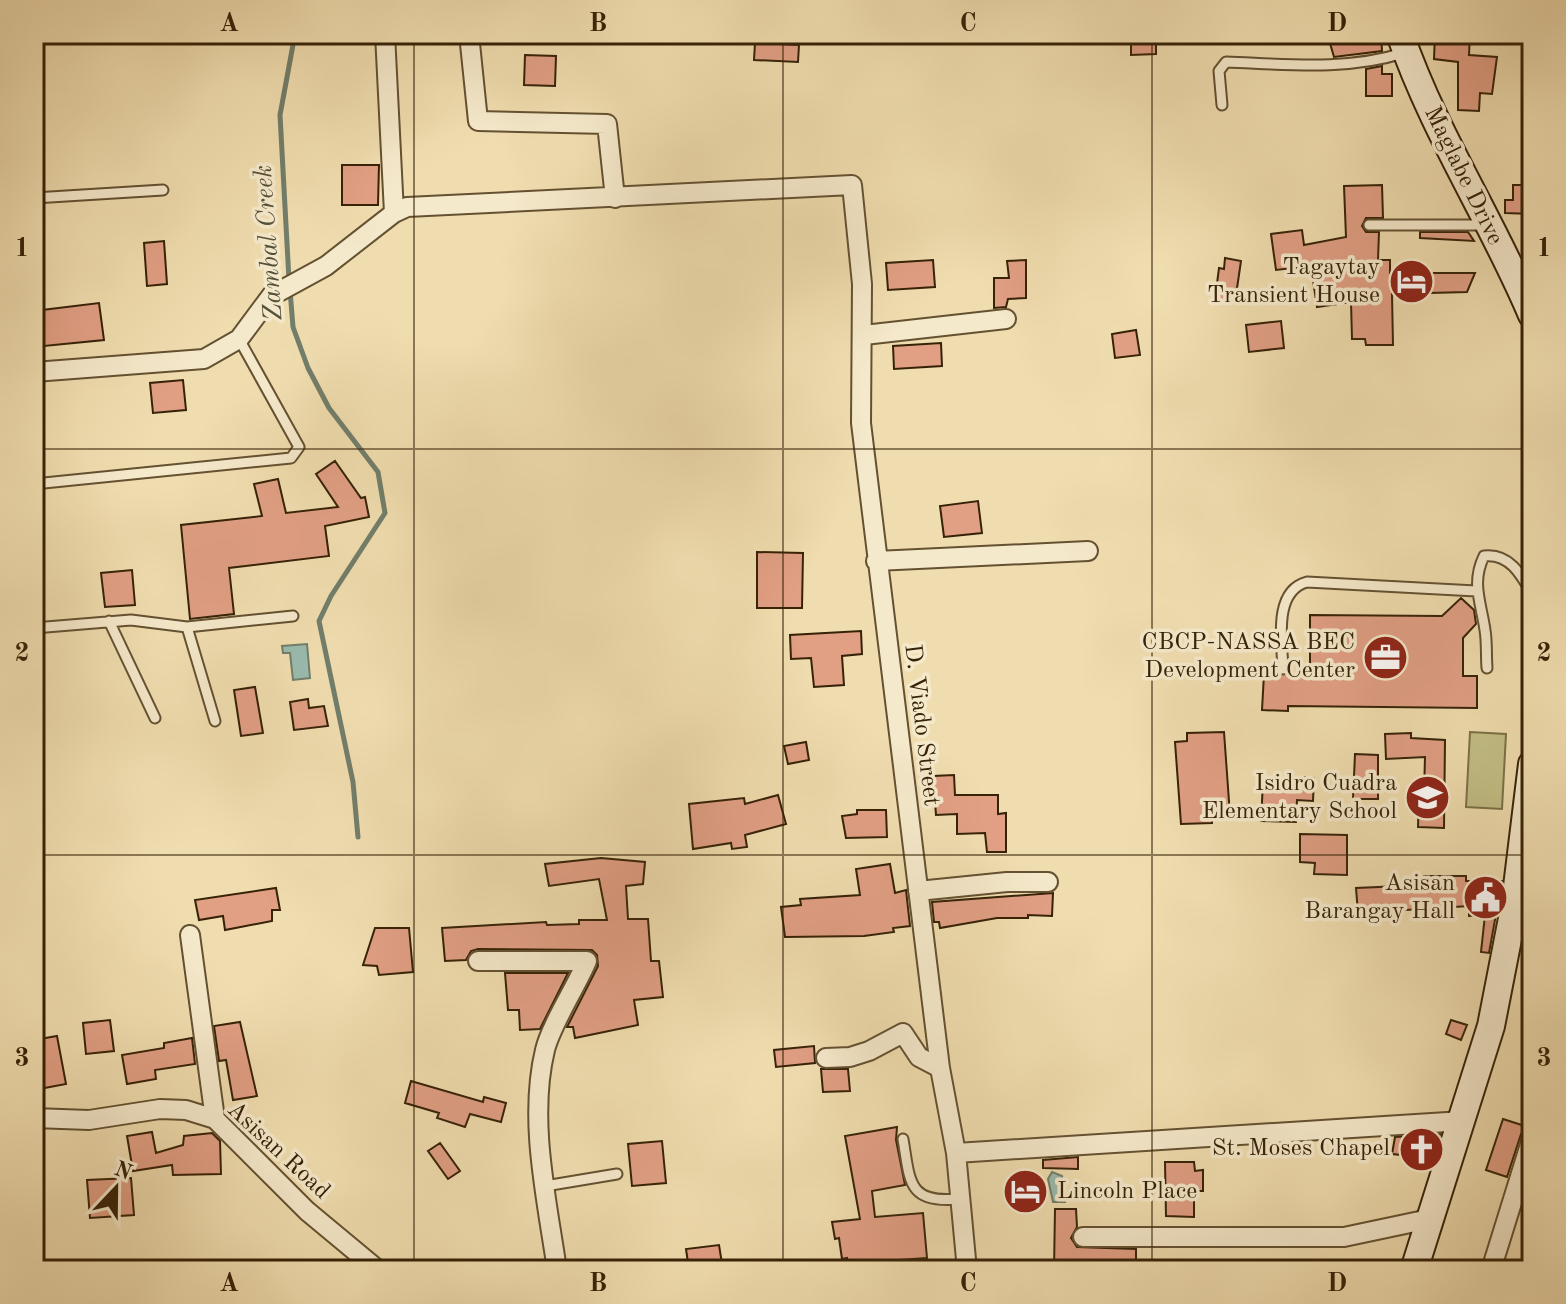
<svg xmlns="http://www.w3.org/2000/svg" width="1566" height="1304" viewBox="0 0 1566 1304" font-family="'Old Standard TT',serif">
<style>
.green{fill:#c2be85;stroke:#7c7046;stroke-width:2}
.water{fill:#9abbae;stroke:#727e6b;stroke-width:2}
.lines{fill:none;stroke-linecap:round;stroke-linejoin:round}
.stream{stroke:#727e6b;stroke-width:5}
.building{fill:#e19f84;stroke:#362207;stroke-width:2}
.service-casing{stroke:#645131;stroke-width:13}
.minor-casing{stroke:#645131;stroke-width:22}
.secondary-casing{stroke:#362207;stroke-width:30}
.service{stroke:#f5e9cb;stroke-width:9}
.minor{stroke:#f5e9cb;stroke-width:18}
.secondary{stroke:#f5e9cb;stroke-width:26}
.grid{fill:none;stroke:#362207;stroke-width:2;stroke-opacity:0.55}
.labels{text-anchor:middle;dominant-baseline:central;stroke-width:7;stroke-linejoin:round;paint-order:stroke}
.street-label{font-size:24px;fill:#362207;stroke:#f5e9cb}
.poi-label{font-size:24px;fill:#362207;stroke:#f5e9cb;text-anchor:end}
.water-label{font-size:26px;font-style:italic;fill:#545039;stroke:#f5e9cb}
.neatline{fill:none;stroke:#362207;stroke-width:3}
.grid-label{font-size:26px;text-anchor:middle;font-weight:bold;fill:#362207}
</style>
<rect width="100%" height="100%" fill="#f0ddaf"/>
<filter id="stains"><feTurbulence type="fractalNoise" baseFrequency=".0025" numOctaves="4"/><feColorMatrix values="0 0 0 0 .2 0 0 0 0 .09 0 0 0 0 .02 0 0 0 .5 -.17"/></filter>
<radialGradient id="worn" r=".72"><stop offset=".6" stop-color="#630" stop-opacity="0"/><stop offset="1" stop-color="#630" stop-opacity=".3"/></radialGradient>
<path class="green" d="M563,34H637V44L563,43Z
M1470,732L1506,734L1502,809L1466,807Z"/>
<path class="water" d="M307,644L310,678L293,680L290,653H283L282,646Z
M1052,1172L1062,1176L1065,1202H1053L1048,1179Z"/>
<g class="lines">
<path class="stream" d="M289,280L280,115L295,34
M290,290L293,327L308,368L329,408L378,472L385,513L331,596L319,621L353,782L358,837"/>
</g>
<path class="building" d="M1131,34H1156V54L1131,55Z
M1351,34H1381L1382,51L1334,57L1329,40Z
M1435,34H1470L1469,55L1497,57L1492,94L1480,93L1479,111L1458,110V62L1434,59Z
M755,43L799,45L798,62L754,60Z
M525,55L556,56L555,86L524,85Z
M1382,66V74H1392V96H1366V69Z
M342,165H379L378,205H342Z
M1382,185L1383,218H1366L1362,226L1366,232H1379L1378,260H1390V273H1475L1467,292L1392,294L1393,345H1366L1365,339H1352L1351,302L1317,307L1311,266L1276,270L1271,234L1302,230L1304,245L1346,237L1344,186Z
M1513,185H1532V214L1505,213V200H1513Z
M1420,232H1468L1474,241L1420,238Z
M164,241L167,284L147,286L144,243Z
M1225,258L1241,261L1235,302L1215,299L1219,268L1224,269Z
M933,260L935,287L888,290L886,263Z
M1026,260V298L1008,299L1006,307L994,308V278H1009L1007,261Z
M99,303L104,340L34,347V311Z
M1281,321L1284,348L1249,352L1246,325Z
M1136,330L1140,355L1115,358L1112,334Z
M941,343L942,366L894,369L893,346Z
M183,380L186,410L153,413L150,383Z
M335,461L361,498L365,497L369,517L325,526L329,556L229,568L234,614L190,619L181,525L262,516L254,484L278,479L286,513L338,507L316,474Z
M978,501L982,533L944,537L940,506Z
M757,552L803,553L802,608H757Z
M132,570L135,605L105,607L101,573Z
M1461,598L1474,610L1476,624L1463,638V676H1477V708L1288,706V711L1262,710L1264,674H1310V615L1442,616Z
M861,631L862,654L842,656L844,685L814,687L811,658L791,659L790,635Z
M255,687L263,733L241,736L234,690Z
M308,699L309,708L324,706L328,726L294,730L290,702Z
M1224,732L1230,815L1212,816V823L1181,824L1175,742L1187,741V733Z
M1411,733V738L1445,740L1444,828L1418,827L1419,793H1424L1425,757L1386,759L1385,734Z
M806,742L809,760L788,764L784,746Z
M1355,754L1378,755V799H1353Z
M954,775L955,795H998V814L1006,813V852H987L985,833L957,834V814L936,815L933,776Z
M1297,777L1314,778L1313,801L1297,800L1296,822L1261,821L1263,782L1296,783Z
M778,795L786,824L745,835L747,847L732,849L731,843L693,849L689,804L744,798L745,804Z
M857,810H886L887,837L846,838L842,816L857,814Z
M1300,834L1347,835V875L1314,874L1315,863L1300,862Z
M601,858L645,862L643,884L626,886L628,919H648L651,961H659L663,997L634,1000L638,1025L575,1038L573,1027H567L598,966L597,955L592,950L478,949L471,951L466,960L445,961L442,928L546,922L547,925L579,924V920H607L599,879L549,886L545,864Z
M890,864L895,893L906,890L910,926L893,928L894,932L864,936L785,937L781,907L801,905L800,899L860,895L856,869Z
M1424,876H1466V881H1502L1489,953L1481,952L1485,915L1469,916V906L1358,913L1356,888L1424,885Z
M276,888L280,910H272V921L225,930L223,916L199,920L195,900Z
M1053,893L1052,916L1028,915V918H997L940,928L939,922H934L932,902Z
M375,928H409L413,972L379,975L377,966L363,965Z
M505,973H568L540,1029L520,1030L519,1010H508Z
M110,1020L114,1051L86,1054L83,1023Z
M1451,1020L1467,1025L1461,1040L1446,1034Z
M240,1022L257,1096L233,1100L226,1060L219,1061L214,1026Z
M57,1036L66,1084L34,1090V1040Z
M192,1038L195,1064L155,1070L156,1079L127,1084L122,1055L164,1048V1043Z
M814,1046L815,1063L776,1067L774,1050Z
M821,1069H848L850,1091L823,1092Z
M411,1081L483,1102L484,1097L506,1103L501,1122L470,1114L465,1127L437,1118L439,1113L405,1103Z
M1503,1119L1528,1127L1521,1134L1507,1177L1486,1170Z
M897,1127L896,1140L905,1185L872,1191L875,1217L923,1213L927,1258L885,1261L886,1270H849L847,1258L842,1259L839,1238L835,1239L832,1222L860,1219L845,1136Z
M152,1132L156,1153L183,1145L184,1136L212,1133L220,1141L221,1174L173,1175L172,1165L133,1171L127,1136Z
M1440,1134L1433,1158L1392,1154L1395,1137Z
M662,1141L666,1183L632,1186L628,1144Z
M440,1143L460,1171L448,1179L428,1151Z
M1078,1157V1169L1043,1168V1160Z
M1165,1162H1194L1195,1171L1203,1170V1191H1194V1217L1166,1216Z
M131,1178L134,1215L90,1218L87,1180Z
M1055,1209H1076L1077,1227L1071,1238L1077,1247L1136,1249V1270H1054Z
M719,1245L723,1270H689L686,1249Z"/>
<g class="lines">
<defs>
<path id="service" d="M1222,105L1219,71L1226,62C1284,64 1347,71 1403,53
M34,198L163,190
M1369,225H1485
M34,484L291,458L299,447L239,339
M109,621L155,718
M187,627L215,721
M34,628L131,620L187,627L293,616
M1487,668C1486,655 1487,642 1485,630C1481,602 1471,583 1484,556C1509,553 1521,574 1532,594
M1283,669C1282,642 1273,591 1307,582L1476,591
M903,1139C910,1180 907,1204 958,1199
M545,1186L617,1174"/>
<path id="minor" d="M385,34L394,213
M469,34L478,121L607,124L615,198
M864,335L1006,319
M34,372L204,359L239,339L271,296L326,266L394,213L407,207L852,185L862,284L861,423L940,1068L956,1153L967,1270
M876,561L1088,551
M918,891L1007,882H1048
M190,935L215,1119
M478,961H587C576,987 551,1025 545,1050C528,1120 547,1200 557,1270
M826,1058L850,1057L869,1051L903,1033L919,1057L940,1068
M34,1118L89,1120L160,1109L186,1110L215,1119L307,1211L378,1270
M956,1153L1463,1121
M1083,1237H1344L1429,1219
M1491,1270L1532,1138"/>
<path id="secondary" d="M1400,34C1434,133 1492,220 1532,315
M1414,1270L1491,1026L1515,903L1532,764"/>
</defs>
<use href="#service" class="service-casing"/>
<use href="#minor" class="minor-casing"/>
<use href="#secondary" class="secondary-casing"/>
<use href="#service" class="service"/>
<use href="#minor" class="minor"/>
<use href="#secondary" class="secondary"/>
</g>
<path class="grid" d="M414,34V1270M783,34V1270M1152,34V1270M34,449H1532M34,855H1532"/>
<defs>
<symbol id="hotel-disc" viewBox="-11 -11 22 22"><circle r="9.5" fill="#8f2418" stroke="#f5e9cb"/><path d="M-6-4.5h1.5V1H6V5H4.5V3h-9V5H-6ZM-4 0a1.8 1.8 0 1 1 3.6 0ZM.5 0V-2.5h3Q6-2.5 6 0Z" fill="#fff"/></symbol>
<symbol id="office-disc" viewBox="-11 -11 22 22"><circle r="9.5" fill="#8f2418" stroke="#f5e9cb"/><path d="M-6-3h4V-5.5h4V-3h4V5H-6ZM-1-4.5V-3h2v-1.5ZM-6 0V1H6V0Z" fill="#fff"/></symbol>
<symbol id="school-disc" viewBox="-11 -11 22 22"><circle r="9.5" fill="#8f2418" stroke="#f5e9cb"/><path d="M0-5L7-2L0 1L-7-2ZM-4 1L0 2.5L4 1V4Q0 6-4 4Z" fill="#fff"/></symbol>
<symbol id="civic-disc" viewBox="-11 -11 22 22"><circle r="9.5" fill="#8f2418" stroke="#f5e9cb"/><path d="M-.6-6.5H3V-4.5H.6V-3L4-1V1h2V6H-6V1h2V-1L-.6-3ZM-1.2 2.5V6h2.4V2.5Z" fill="#fff"/></symbol>
<symbol id="church-disc" viewBox="-11 -11 22 22"><circle r="9.5" fill="#8f2418" stroke="#f5e9cb"/><path d="M-1.2-6h2.4v3.5h3.3v2.4h-3.3V6h-2.4V-.1h-3.3v-2.4h3.3Z" fill="#fff"/></symbol>
</defs>
<g fill-rule="evenodd">
<use href="#hotel-disc" x="1386" y="256" width="51" height="51"/>
<use href="#office-disc" x="1360" y="632" width="51" height="51"/>
<use href="#school-disc" x="1402" y="772" width="51" height="51"/>
<use href="#civic-disc" x="1460" y="872" width="51" height="51"/>
<use href="#church-disc" x="1396" y="1124" width="51" height="51"/>
<use href="#hotel-disc" x="1000" y="1166" width="51" height="51"/>
</g>
<g class="labels">
<g class="street-label">
<text transform="translate(1463 176) rotate(64)">Maglabe Drive</text>
<text transform="translate(921 725) rotate(83)">D. Viado Street</text>
<text transform="translate(278 1151) rotate(43)">Asisan Road</text>
</g>
<g class="poi-label">
<text x="1380" y="268">Tagaytay<tspan x="1380" dy="28">Transient House</tspan></text>
<text x="1355" y="643">CBCP-NASSA BEC<tspan x="1355" dy="28">Development Center</tspan></text>
<text x="1397" y="784">Isidro Cuadra<tspan x="1397" dy="28">Elementary School</tspan></text>
<text x="1455" y="884">Asisan<tspan x="1455" dy="28">Barangay Hall</tspan></text>
<text x="1390" y="1149">St. Moses Chapel</text>
<text x="1057" y="1192" text-anchor="start">Lincoln Place</text>
</g>
<g class="water-label">
<text transform="translate(269 243) rotate(-94)">Zambal Creek</text>
</g>
</g>
<rect width="1566" height="1304" fill="none" stroke="#f0ddaf" stroke-width="88"/>
<g transform="translate(116 1188) rotate(22)" stroke="#f5e9cb" stroke-width="6" paint-order="stroke">
<path d="M0-6L14 30L0 20L-14 30Z" fill="#362207"/>
<text y="-12" font-size="22" font-weight="bold" text-anchor="middle" fill="#362207">N</text>
</g>
<rect x="44" y="44" width="1478" height="1216" class="neatline"/>
<g class="grid-label">
<text x="229" y="31">A</text>
<text x="598" y="31">B</text>
<text x="968" y="31">C</text>
<text x="1337" y="31">D</text>
<text x="22" y="256">1</text>
<text x="1544" y="256">1</text>
<text x="22" y="661">2</text>
<text x="1544" y="661">2</text>
<text x="22" y="1066">3</text>
<text x="1544" y="1066">3</text>
<text x="229" y="1291">A</text>
<text x="598" y="1291">B</text>
<text x="968" y="1291">C</text>
<text x="1337" y="1291">D</text>
</g>
<rect width="100%" height="100%" filter="url(#stains)"/>
<rect width="100%" height="100%" fill="url(#worn)"/>
</svg>
